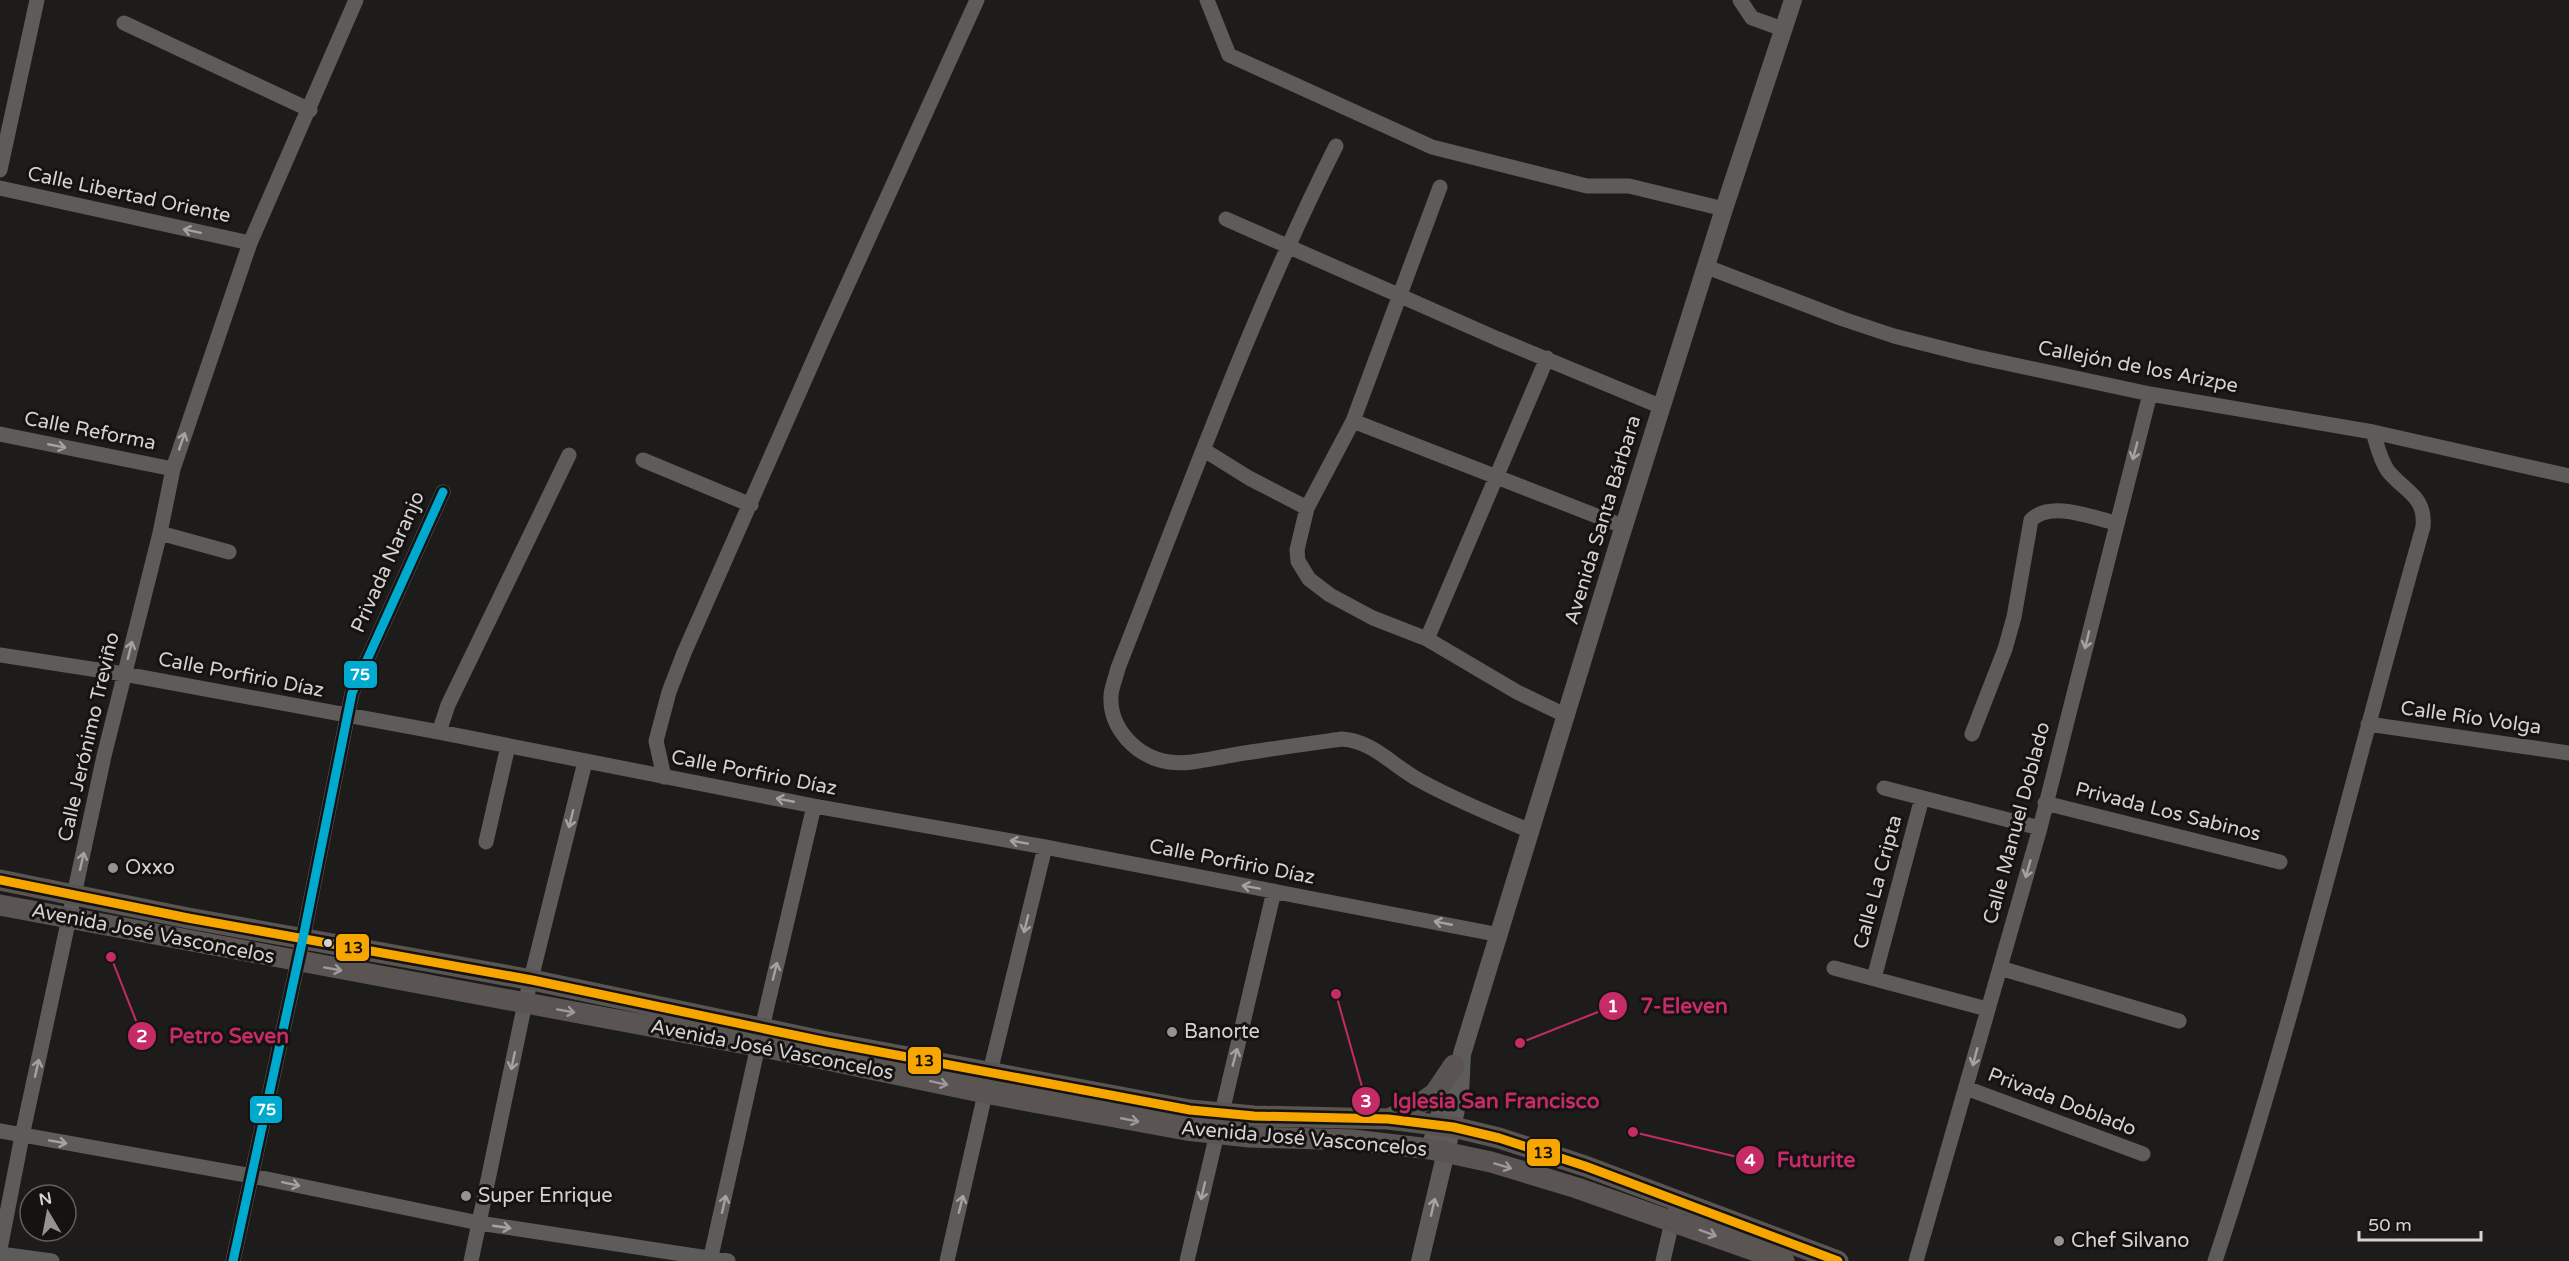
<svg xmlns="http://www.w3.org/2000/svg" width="2569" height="1261" viewBox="0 0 2569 1261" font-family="'Varela Round',sans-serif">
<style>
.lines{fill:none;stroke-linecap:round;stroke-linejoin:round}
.minor{stroke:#5d5c5b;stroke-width:15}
.tertiary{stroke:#5d5c5b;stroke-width:18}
.secondary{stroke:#5a5553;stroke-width:21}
.bus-1-casing{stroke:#151311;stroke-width:14}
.bus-2-casing{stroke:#151311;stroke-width:14}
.bus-1{stroke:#f7a600;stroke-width:9}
.bus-2{stroke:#00a9ce;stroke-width:9}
.oneway{stroke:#a5a3a2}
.oneway2{stroke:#9e9a99}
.poi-dot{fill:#959392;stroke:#151311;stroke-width:2}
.bus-dot{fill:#d5d3d2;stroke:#151311;stroke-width:2}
.labels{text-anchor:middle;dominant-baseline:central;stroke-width:6;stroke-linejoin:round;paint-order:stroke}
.street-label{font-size:20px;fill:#d5d3d2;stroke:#151311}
.poi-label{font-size:20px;fill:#d5d3d2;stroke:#151311;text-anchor:start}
.leader{fill:none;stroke:#c42b67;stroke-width:2}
.callout-dot{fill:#c42b67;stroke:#151311;stroke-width:2}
.mark-label{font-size:18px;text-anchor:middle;font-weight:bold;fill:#fff}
.callout-label{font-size:21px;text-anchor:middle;font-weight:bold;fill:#c42b67;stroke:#151311;stroke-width:6;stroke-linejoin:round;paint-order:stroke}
.line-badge{stroke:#151311;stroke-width:2}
.badge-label{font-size:16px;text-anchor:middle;font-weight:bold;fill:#fff}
.pale-badge-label{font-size:16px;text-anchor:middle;font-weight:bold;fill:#111}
</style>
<rect width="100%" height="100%" fill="#1e1c1b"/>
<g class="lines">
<path class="minor" d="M1207,0L1229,55L1432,147L1587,186H1629L1724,209
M1740,0L1752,18L1783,29
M124,23L310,110
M1336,146C1251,315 1187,493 1118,668C1116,677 1112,686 1111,695C1109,728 1136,757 1169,762C1189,765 1213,758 1233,755C1269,749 1306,744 1342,739C1373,741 1393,766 1419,780C1455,800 1493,815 1530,831
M0,170L37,0
M1440,187L1353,421L1307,508L1297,550L1298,561L1309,579L1330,595L1373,618L1427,639L1517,692L1567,716
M0,188L250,243
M1226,219L1498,339L1662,407
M1707,267L1843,319L1894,336L1973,356L2150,394L2373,432L2569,476
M1353,421L1625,527
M0,434L173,469
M1204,450L1249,478L1307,508
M643,460L751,505
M160,533L229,552
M1427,639L1547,358
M0,655L124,674L439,732L814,806L1045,847L1500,935
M2368,724L2569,753
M439,732L448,705L569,455
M1972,734L2005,649L2014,617L2031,520C2051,500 2093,518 2116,523
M664,777L656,741L669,692L684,653L825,334L977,0
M1884,788L2040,828
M2045,803L2280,862
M486,842L508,746
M1834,968L1987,1009
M2000,968L2179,1021
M1874,978L1922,798
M1966,1088L2143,1154
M0,1131L252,1176L479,1223L728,1261
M0,1249L22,1136L104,756L160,533L173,469L250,243L356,0
M0,1254L52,1261
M233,1261L303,938L352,693L443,492
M471,1261L525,1003L585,762
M710,1261L762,1028L814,806
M947,1261L990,1072L1045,847
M1187,1261L1274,891
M1663,1261L1674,1213
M1916,1261L2040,828L2150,394
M2215,1261C2295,1020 2353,772 2423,527C2426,496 2405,492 2388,471C2380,460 2377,445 2373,432"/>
<path class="tertiary" d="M1430,1149L1451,1074
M1420,1261L1460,1093L1462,1054L1617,548L1724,209L1793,0"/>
<path class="secondary" d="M0,880L188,918L532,980L827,1042L1190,1110L1254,1116L1388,1119L1453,1127L1499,1138L1585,1166L1838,1261
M0,905L794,1053L985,1093L1186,1130L1249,1137L1353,1140L1430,1149L1491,1162L1577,1188L1784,1261
M1389,1119L1421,1103L1435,1093L1454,1065"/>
<defs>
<path id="bus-1" d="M0,880L188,918L532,980L827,1042L1190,1110L1254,1116L1388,1119L1453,1127L1499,1138L1585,1166L1838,1261"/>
<path id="bus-2" d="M233,1261L303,938L352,693L443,492"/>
</defs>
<use href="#bus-1" class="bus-1-casing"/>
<use href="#bus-2" class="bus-2-casing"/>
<use href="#bus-1" class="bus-1"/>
<use href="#bus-2" class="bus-2"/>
</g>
<defs><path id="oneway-shaft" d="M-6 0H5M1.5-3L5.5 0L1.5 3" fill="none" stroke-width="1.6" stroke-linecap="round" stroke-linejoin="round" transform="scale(1.5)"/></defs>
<g class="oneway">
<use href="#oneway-shaft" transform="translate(192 231) rotate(-168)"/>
<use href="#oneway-shaft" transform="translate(182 441) rotate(-71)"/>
<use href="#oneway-shaft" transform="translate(57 446) rotate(11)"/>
<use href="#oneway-shaft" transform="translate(2135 451) rotate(105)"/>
<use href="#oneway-shaft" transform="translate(2087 640) rotate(104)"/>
<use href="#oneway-shaft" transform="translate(130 650) rotate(-76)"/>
<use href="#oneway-shaft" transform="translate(785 800) rotate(-169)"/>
<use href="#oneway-shaft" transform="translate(571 819) rotate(104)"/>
<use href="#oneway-shaft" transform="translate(1019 842) rotate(-170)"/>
<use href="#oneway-shaft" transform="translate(82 861) rotate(-77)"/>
<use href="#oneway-shaft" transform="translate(2028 869) rotate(106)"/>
<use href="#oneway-shaft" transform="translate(1251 887) rotate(-170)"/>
<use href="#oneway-shaft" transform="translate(1443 923) rotate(-169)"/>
<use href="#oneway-shaft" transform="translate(1026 924) rotate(104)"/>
<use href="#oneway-shaft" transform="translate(775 971) rotate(-76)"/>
<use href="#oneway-shaft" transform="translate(1235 1057) rotate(-75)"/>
<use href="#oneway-shaft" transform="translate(1975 1057) rotate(105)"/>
<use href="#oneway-shaft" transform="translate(513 1061) rotate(102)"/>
<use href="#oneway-shaft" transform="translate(37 1068) rotate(-77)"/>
<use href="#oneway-shaft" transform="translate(58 1142) rotate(10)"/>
<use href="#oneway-shaft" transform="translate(291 1184) rotate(12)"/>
<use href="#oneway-shaft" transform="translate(1203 1191) rotate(103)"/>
<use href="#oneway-shaft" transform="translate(724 1204) rotate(-77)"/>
<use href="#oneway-shaft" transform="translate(961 1204) rotate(-76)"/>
<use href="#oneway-shaft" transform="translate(1433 1207) rotate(-77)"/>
<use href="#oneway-shaft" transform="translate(502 1227) rotate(8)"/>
</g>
<g class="oneway2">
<use href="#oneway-shaft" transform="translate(333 969) rotate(10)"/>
<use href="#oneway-shaft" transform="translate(566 1011) rotate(10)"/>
<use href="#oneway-shaft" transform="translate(939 1083) rotate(12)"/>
<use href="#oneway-shaft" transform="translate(1130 1120) rotate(11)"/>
<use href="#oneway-shaft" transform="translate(1503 1166) rotate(17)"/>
<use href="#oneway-shaft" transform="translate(1708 1233) rotate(20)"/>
</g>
<g class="poi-dot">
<circle cx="113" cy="868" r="6"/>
<circle cx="1172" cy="1032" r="6"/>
<circle cx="466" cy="1196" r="6"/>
<circle cx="2059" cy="1241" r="6"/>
</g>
<circle class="bus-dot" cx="328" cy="943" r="5"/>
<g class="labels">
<g class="street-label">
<text transform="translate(129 195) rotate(12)">Calle Libertad Oriente</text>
<text transform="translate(2138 367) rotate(11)">Callejón de los Arizpe</text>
<text transform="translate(90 431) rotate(11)">Calle Reforma</text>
<text transform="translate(1603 520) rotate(-73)">Avenida Santa Bárbara</text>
<text transform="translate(388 562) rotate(-66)">Privada Naranjo</text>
<text transform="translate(241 675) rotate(11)">Calle Porfirio Díaz</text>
<text transform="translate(2471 718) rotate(8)">Calle Río Volga</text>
<text transform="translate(89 737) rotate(-77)">Calle Jerónimo Treviño</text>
<text transform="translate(754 773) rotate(11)">Calle Porfirio Díaz</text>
<text transform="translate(2168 812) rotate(14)">Privada Los Sabinos</text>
<text transform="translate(2017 823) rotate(-75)">Calle Manuel Doblado</text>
<text transform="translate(1232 862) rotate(11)">Calle Porfirio Díaz</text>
<text transform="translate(1878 882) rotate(-75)">Calle La Cripta</text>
<text transform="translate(153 934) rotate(11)">Avenida José Vasconcelos</text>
<text transform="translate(772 1050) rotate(11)">Avenida José Vasconcelos</text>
<text transform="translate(2062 1102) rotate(21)">Privada Doblado</text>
<text transform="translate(1304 1139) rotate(5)">Avenida José Vasconcelos</text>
</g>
<g class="poi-label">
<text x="125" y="868">Oxxo</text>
<text x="1184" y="1032">Banorte</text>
<text x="478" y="1196">Super Enrique</text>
<text x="2071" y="1241">Chef Silvano</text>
</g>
</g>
<path class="leader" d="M1520 1043L1613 1006M111 957L142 1036M1336 994L1366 1101M1633 1132L1750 1160"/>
<g class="callout-dot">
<circle cx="1520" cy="1043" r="6"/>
<circle cx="111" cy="957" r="6"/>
<circle cx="1336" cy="994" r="6"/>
<circle cx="1633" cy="1132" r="6"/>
<circle cx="1613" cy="1006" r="15"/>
<circle cx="142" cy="1036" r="15"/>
<circle cx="1366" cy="1101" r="15"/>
<circle cx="1750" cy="1160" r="15"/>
</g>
<g class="mark-label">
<text x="1613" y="1012">1</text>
<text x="142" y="1042">2</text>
<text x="1366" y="1107">3</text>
<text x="1750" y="1166">4</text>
</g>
<g class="callout-label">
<text x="1684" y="1013">7-Eleven</text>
<text x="229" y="1043">Petro Seven</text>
<text x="1496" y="1108">Iglesia San Francisco</text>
<text x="1816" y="1167">Futurite</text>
</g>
<g class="line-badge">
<rect x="343" y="660" width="35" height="29" rx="6" fill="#00a9ce"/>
<rect x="335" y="933" width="35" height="29" rx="6" fill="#f7a600"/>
<rect x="907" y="1046" width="35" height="29" rx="6" fill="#f7a600"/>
<rect x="249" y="1095" width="34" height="29" rx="6" fill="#00a9ce"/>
<rect x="1526" y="1138" width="35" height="29" rx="6" fill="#f7a600"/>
</g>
<g class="badge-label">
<text x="360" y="680">75</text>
<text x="266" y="1115">75</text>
</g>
<g class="pale-badge-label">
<text x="353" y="953">13</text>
<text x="924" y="1066">13</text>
<text x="1543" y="1158">13</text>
</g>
<g transform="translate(48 1213) rotate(350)"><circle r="28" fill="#151311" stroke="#62605e" stroke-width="1.5"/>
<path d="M0-4.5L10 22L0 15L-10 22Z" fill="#959392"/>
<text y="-9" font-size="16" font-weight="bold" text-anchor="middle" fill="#d5d3d2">N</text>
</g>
<path d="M2359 1231v9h122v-9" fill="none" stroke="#d5d3d2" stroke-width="3"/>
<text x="2368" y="1231" font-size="18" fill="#d5d3d2" stroke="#151311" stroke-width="4.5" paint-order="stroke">50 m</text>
</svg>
